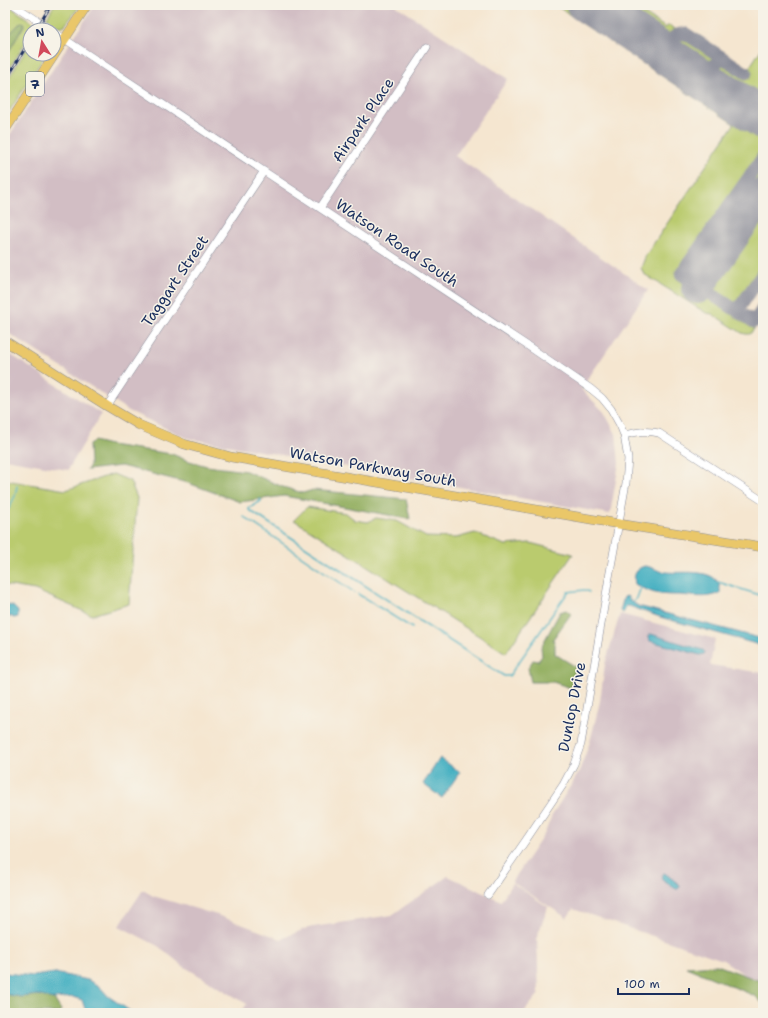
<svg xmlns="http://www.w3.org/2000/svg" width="768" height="1018" viewBox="0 0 768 1018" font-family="'Shantell Sans',sans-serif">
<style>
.industrial{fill:#d2bec4}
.green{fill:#bacb6e;stroke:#6a7d66}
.forest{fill:#93af61;stroke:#576f60}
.water{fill:#43afc1;stroke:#2f6f90}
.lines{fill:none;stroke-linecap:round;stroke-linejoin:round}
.stream{stroke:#43afc1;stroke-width:1.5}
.taxiway{stroke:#888a97;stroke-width:13}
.runway{stroke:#888a97;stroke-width:32}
.minor-casing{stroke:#888a97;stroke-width:8}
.major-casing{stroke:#888a97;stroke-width:10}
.minor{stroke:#fff;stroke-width:7}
.major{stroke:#eac769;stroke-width:9}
.rail-casing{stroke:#1b2f5e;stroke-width:3}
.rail{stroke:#f7f3e8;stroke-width:1.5;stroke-dasharray:4.5;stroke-linecap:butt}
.labels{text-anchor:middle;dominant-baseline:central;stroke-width:3;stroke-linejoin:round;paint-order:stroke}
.shield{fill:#f7f3e8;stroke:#5d6a87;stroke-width:1}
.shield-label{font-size:14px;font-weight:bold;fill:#1b2f5e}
.street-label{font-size:15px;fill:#1b2f5e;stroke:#f7f3e8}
</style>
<rect width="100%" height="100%" fill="#f7f3e8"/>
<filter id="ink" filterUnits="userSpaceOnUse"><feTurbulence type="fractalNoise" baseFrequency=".025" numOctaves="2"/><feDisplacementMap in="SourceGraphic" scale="8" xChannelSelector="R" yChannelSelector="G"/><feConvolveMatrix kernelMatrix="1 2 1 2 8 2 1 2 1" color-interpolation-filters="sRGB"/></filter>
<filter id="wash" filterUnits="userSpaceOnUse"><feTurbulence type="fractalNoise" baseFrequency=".012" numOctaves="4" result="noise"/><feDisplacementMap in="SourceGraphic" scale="16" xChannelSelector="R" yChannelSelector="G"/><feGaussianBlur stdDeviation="0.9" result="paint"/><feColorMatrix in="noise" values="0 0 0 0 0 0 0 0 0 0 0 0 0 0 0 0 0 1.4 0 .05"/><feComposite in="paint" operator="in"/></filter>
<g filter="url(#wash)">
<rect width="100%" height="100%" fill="#f5e6d0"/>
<path class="industrial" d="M95,5H395L508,79L455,156L648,290L581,389L604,412L616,434L619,463L610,514L187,438L129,411L5,331V142Z
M5,351L101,414L68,470L5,459Z
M620,614L715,639L710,665L763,673V987L723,960L573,909L567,918L512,882L545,833L552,815L578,774L590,742L600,701L605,664Z
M448,876L501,901L512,883L548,907L537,937L539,994L523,1013H240L247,1004L183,966L158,946L119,926L143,890L153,896L217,915L281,939L307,928L392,915Z"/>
<path class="green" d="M5,5H8L35,24L33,30H30V35L5,76V58L25,24L21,22L13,30L5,41Z
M54,5H81L65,25C58,29 52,24 46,19Z
M555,5H631L666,28L668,25L682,33L680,37L743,77L762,48V46L763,47V270L734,311L756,326C751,333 751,336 742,333L712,314L706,313L644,274L641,268L646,255L734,124Z
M30,43V54H46L5,118V84Z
M113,474L130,481L137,498L129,604L92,615L35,590L5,585V480L66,490Z
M307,507L346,513L355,520L368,522L376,518L397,521L426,537L456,538L475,533L505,545L530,543L573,554L506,653L294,520Z"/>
<path class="forest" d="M22,22L25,23L5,58V41L13,30Z
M94,441L110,445L172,454L186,460L207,466L246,471L283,487L303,493L313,490L406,499L410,519L284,496L240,502L188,483L121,466L87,470L90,465L89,444Z
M566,610L571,614L553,639L555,644V654L576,667L571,688L553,682H531L528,668L533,660L538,661L542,656L541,647L560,612Z
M717,965L763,982V1004L755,996L686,967Z
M5,994L22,997L37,995L54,999L61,1010L59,1013H5Z"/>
<path class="water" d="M645,566C653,567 659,572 666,572C683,574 722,566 720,593C708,599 694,596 680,595C672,595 663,595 655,593C648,591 641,588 635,584C633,575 636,568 645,566Z
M627,596L631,601L638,606L763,639V646L660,617L629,606H626L624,612L622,613L620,611L624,597Z
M5,604L13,606L18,611V617L14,618L10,616L5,618Z
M651,634L703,650L705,652L704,654L700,655L650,641L648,638L649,635Z
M440,758L460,772L442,798L423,784Z
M664,873L666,874L680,885V887L678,889H676L662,880C661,877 661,875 664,873Z
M5,973L34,976L55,973L88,980L100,987L108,996L133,1013H88L86,1012L82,1000L73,997L54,999L37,995L22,997L5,994Z"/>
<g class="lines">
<path class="stream" d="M260,499L261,501L249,508V510L504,676H509L568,592L584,590L589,592
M5,516L15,496L17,486
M244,517L354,592
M718,582L763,596
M358,594L412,628
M633,602L637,598L641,587"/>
<path class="taxiway" d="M614,5L763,102
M669,41C674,36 679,33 686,34L746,73
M702,84L717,62
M763,157L681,274L754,322L763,308
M737,311L763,273"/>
<path class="runway" d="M582,5L763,124
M697,288L763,194"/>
</g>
</g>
<g filter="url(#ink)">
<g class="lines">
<defs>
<path id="minor" d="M14,5L52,30
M54,32L534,350L591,389L602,398L611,409L620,425L624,435L628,459L626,483L608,583L581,744L574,764L563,785L528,837L488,895
M320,208L427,47
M107,406L264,171
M624,435C638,432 644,430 659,433L763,501"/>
<path id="major" d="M5,130L87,5
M5,341L107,406L139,425L184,444L231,457L619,524L763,547"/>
</defs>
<use href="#minor" class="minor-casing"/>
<use href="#major" class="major-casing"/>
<use href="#minor" class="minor"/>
<use href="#major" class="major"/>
<defs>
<path id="rail" d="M36,30L51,5
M5,82L30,40"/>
</defs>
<use href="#rail" class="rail-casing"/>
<use href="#rail" class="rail"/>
</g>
</g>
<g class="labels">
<rect class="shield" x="26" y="72" width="18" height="24" rx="3"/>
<g class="shield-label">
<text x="35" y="84">7</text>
</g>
<g class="street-label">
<text transform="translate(363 120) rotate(-56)">Airpark Place</text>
<text transform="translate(397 243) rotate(34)">Watson Road South</text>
<text transform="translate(175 281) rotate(-56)">Taggart Street</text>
<text transform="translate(373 467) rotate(10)">Watson Parkway South</text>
<text transform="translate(572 707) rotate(-79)">Dunlop Drive</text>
</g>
</g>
<rect width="768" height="1018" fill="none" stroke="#f7f3e8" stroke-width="20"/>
<g transform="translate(42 42) rotate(349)"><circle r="19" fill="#f7f3e8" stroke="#9fa5b1"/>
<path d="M0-3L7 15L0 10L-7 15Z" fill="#d1495b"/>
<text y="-6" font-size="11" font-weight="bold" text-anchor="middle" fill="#1b2f5e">N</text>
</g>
<path d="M618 988v6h71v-6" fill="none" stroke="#1b2f5e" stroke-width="2"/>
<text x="624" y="988" font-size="12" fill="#1b2f5e" stroke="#f7f3e8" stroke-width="3" paint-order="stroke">100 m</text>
</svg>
